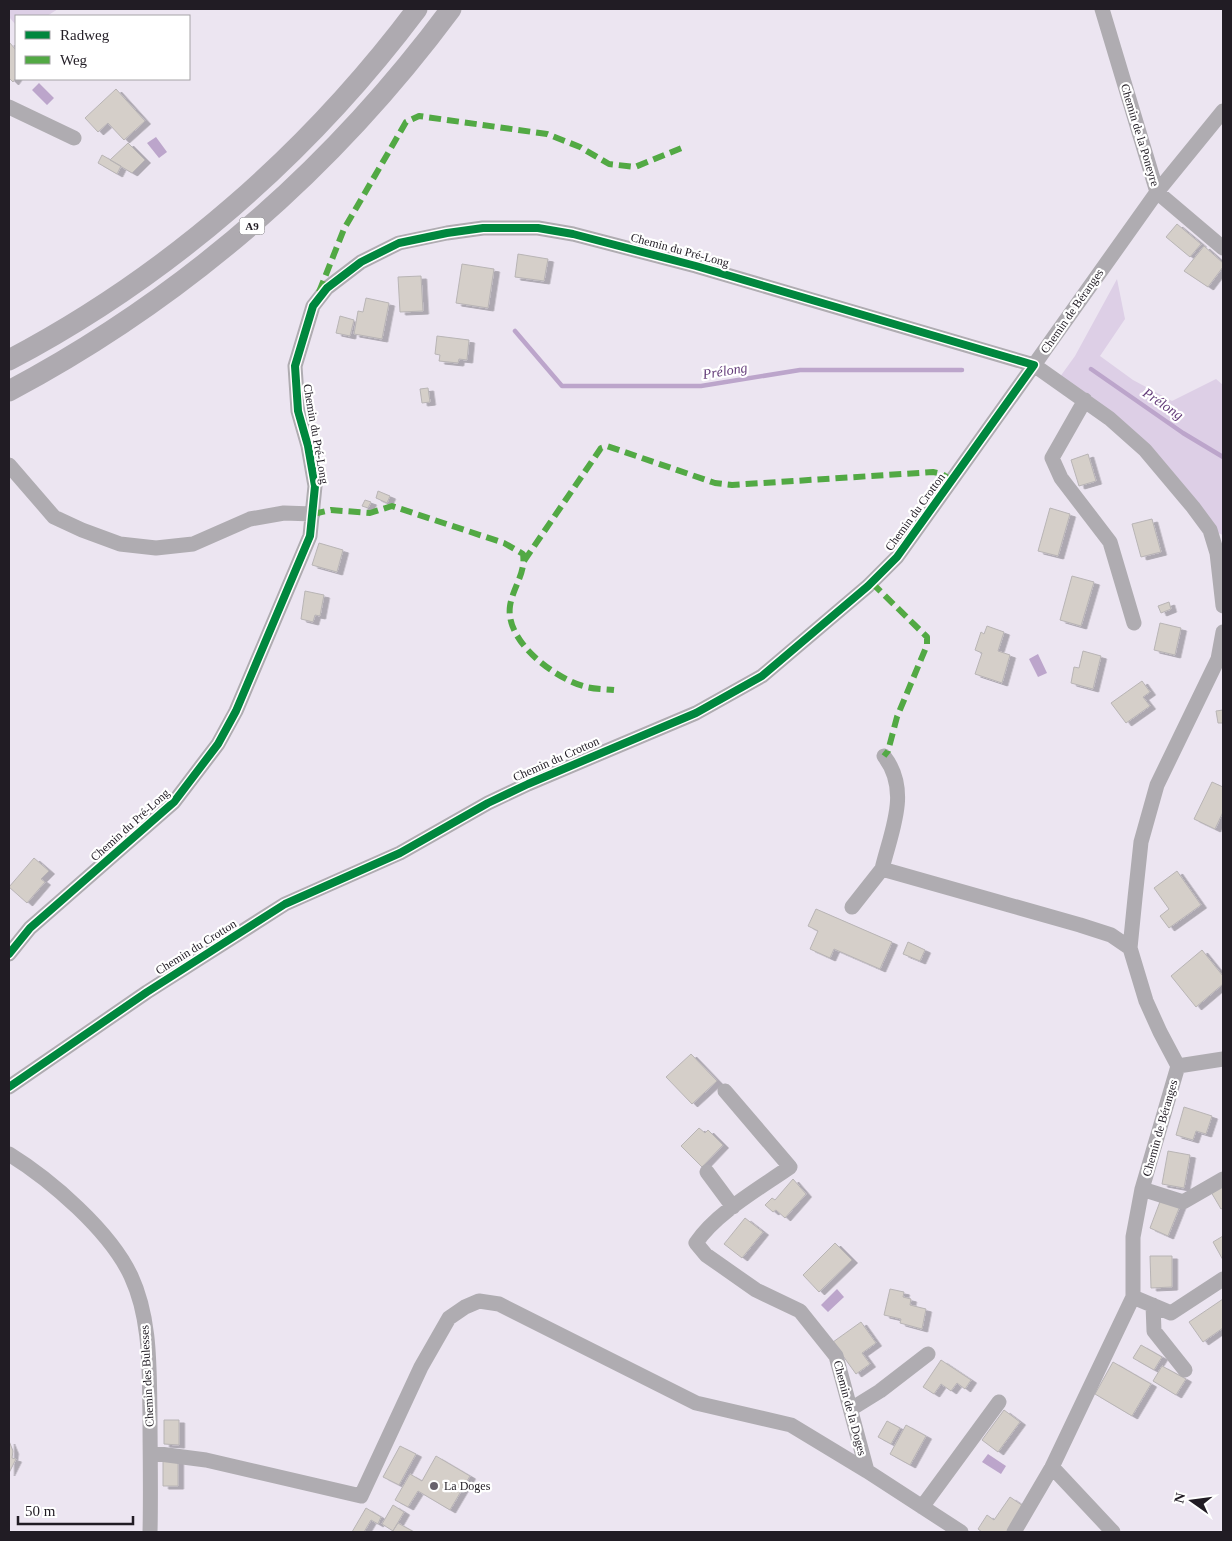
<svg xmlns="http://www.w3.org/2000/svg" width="1232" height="1541" viewBox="0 0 1232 1541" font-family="Georgia,serif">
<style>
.green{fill:#ddcfe6}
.water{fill:#bca5cb}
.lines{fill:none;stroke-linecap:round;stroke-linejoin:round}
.stream{stroke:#bca5cb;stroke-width:4.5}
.building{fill:#d5cfc9;stroke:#b8b4b5;filter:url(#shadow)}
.minor{stroke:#afacb1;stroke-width:15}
.highway{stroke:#aeaab0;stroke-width:21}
.quiet{stroke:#52a944;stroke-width:6;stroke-dasharray:12 6;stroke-linecap:butt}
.cycleway-casing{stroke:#fff;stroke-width:11}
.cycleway{stroke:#00873e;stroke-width:8}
.poi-dot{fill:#68626c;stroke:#fff;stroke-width:2}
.labels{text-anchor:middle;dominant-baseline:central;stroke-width:4.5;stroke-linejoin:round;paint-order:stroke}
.shield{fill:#fff;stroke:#646066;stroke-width:1}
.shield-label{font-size:11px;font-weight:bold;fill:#211c24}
.street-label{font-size:12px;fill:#211c24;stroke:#fff}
.poi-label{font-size:12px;fill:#211c24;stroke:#fff;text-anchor:start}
.water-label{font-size:14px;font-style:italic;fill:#623a78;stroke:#fff}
</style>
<defs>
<filter id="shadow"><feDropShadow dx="5.5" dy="3" stdDeviation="0" flood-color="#0004"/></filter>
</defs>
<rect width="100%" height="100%" fill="#ece5f1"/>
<path class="green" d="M9,9H58L47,16H16V25L9,17Z
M1117,279L1125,319L1100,356L1133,380L1172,401L1216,379L1223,385V535L1210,530L1145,450L1057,381L1075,356Z"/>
<path class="water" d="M39,83L54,98L47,105L32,90Z
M156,137L167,152L159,158L147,143Z
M1038,654L1047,673L1038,677L1029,659Z
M837,1289L844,1297L828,1312L821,1305Z
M988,1454L1006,1466L1001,1474L982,1462Z"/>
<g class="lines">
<path class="stream" d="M515,331L562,386H701L800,370H962
M1091,369L1183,433L1223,457"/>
</g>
<path class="building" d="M9,42L16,50V78L13,82L9,78Z
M116,89L145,121L124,140L108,123L98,132L85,118Z
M128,143L145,160L132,173L110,160Z
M102,155L121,166L117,174L98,163Z
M1177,224L1201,244L1190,257L1166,237Z
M1204,246L1223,263V267L1208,287L1184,271Z
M518,254L548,259L544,281L515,277Z
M462,264L494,269L488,308L456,303Z
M421,276L423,311L400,312L398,277Z
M366,298L389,303L382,339L354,334L358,311L363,312Z
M340,316L354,320L350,336L336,333Z
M437,336L469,340L467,360L459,359L458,363L439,361L440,355L435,354Z
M428,388L430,402L422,403L420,389Z
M1088,454L1096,481L1079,486L1071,460Z
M378,491L390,496L387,503L376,498Z
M365,500L371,502L368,508L362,506Z
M1050,508L1070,514L1058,556L1038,551Z
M1152,519L1161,552L1141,557L1132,524Z
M319,543L343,550L337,572L312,565Z
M1072,576L1094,582L1081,626L1060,620Z
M305,591L324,595L320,616L315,615L313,622L301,619Z
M1169,602L1171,609L1161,613L1158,606Z
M1160,623L1181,628L1175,655L1154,650Z
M987,626L1004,632L998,651L1010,655L1002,683L975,674L982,653L975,650L981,632L984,634Z
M1083,651L1101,656L1093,689L1071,683L1074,667L1079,668Z
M1142,681L1150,692L1143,697L1150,706L1126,723L1111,703Z
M1223,710V723H1218L1216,711Z
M1212,782L1223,787V812L1215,829L1194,819Z
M34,858L49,871L41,879L45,882L27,903L9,887Z
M1177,871L1201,905L1169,928L1160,916L1169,909L1154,888Z
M816,909L892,942L880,969L834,949L830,958L810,949L818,931L808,926Z
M908,942L925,950L920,961L903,954Z
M1202,950L1223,976V984L1196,1007L1171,976Z
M691,1054L717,1081L692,1104L666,1077Z
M1184,1107L1212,1116L1206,1134L1196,1131L1193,1140L1176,1135Z
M699,1128L705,1133L708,1130L723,1145L702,1167L681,1146Z
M1168,1151L1190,1155L1184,1188L1162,1184Z
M793,1179L806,1194L785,1218L776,1210L773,1212L765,1205L772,1198L775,1200Z
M1223,1185V1208L1221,1209L1211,1192Z
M1161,1199L1180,1206L1168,1236L1150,1228Z
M745,1218L763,1232L742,1258L724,1244Z
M1223,1236V1260L1213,1242Z
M835,1243L852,1260L819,1292L803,1275Z
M1150,1256H1172V1287L1151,1288Z
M890,1289L904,1292L903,1297L911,1299L910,1305L926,1309L922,1329L900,1323L901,1319L884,1315Z
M1223,1299V1328L1203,1342L1189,1322Z
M861,1322L876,1343L862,1353L870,1364L856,1374L833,1342Z
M1141,1345L1162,1357L1154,1370L1133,1358Z
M941,1360L971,1380L965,1389L957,1383L951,1391L941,1384L934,1394L923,1387Z
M1113,1362L1151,1384L1132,1416L1095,1394Z
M1162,1366L1186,1379L1176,1395L1153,1381Z
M1004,1410L1020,1422L998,1452L982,1440Z
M164,1420H179V1445L164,1444Z
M887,1421L900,1428L891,1444L878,1437Z
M906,1425L926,1436L910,1465L890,1454Z
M9,1441L13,1451L12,1458L16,1459L9,1473Z
M400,1446L416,1454L399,1485L383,1477Z
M436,1456L470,1476L450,1510L418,1491L408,1507L395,1500L410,1474L422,1481Z
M163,1461H178V1486H163Z
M1010,1497L1026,1508L1010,1532H982L978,1529L987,1515L994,1520Z
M393,1505L404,1512L393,1531L382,1524Z
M366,1508L381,1517L378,1524L371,1520L364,1532H352Z
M398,1523L414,1532H392Z"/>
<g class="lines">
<path class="minor" d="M1102,9L1157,192L1223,248
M9,107L74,138
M1223,111L1157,192L1034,365L1109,418L1145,450L1193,507L1210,530L1217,553L1223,606
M1085,400L1052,458L1061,478L1110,542L1134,623
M9,465L54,517L82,530L120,544L156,548L193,544L250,519L284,513L313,514
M884,756C911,791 891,831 882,869L1080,925L1111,935L1130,948
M852,907L882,869
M9,954L30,928L174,802L218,744L236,711L310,536L315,486L308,446L298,411L295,366L313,306L327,288L361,262L399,243L447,233L483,228H538L573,234L696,266L1034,365L897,557L868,586L762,676L696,713L528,784L488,803L400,853L285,904L147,992L9,1087
M1178,1066L1223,1059
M725,1091L790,1167C760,1188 716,1213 696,1243L706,1255L756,1290L800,1311L836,1356L867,1471L961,1532
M9,1154C51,1180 110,1231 131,1276C151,1319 149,1368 150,1415C150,1454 151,1493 150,1532
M707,1172L733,1207
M1142,1189L1183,1202L1223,1179
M1133,1297L1171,1313L1223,1279
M1153,1305L1154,1331L1185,1370
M851,1409L880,1391L928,1354
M152,1453L206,1460L361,1496L421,1367L449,1318L465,1307L479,1301L499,1304L696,1403L791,1425L867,1471
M1052,1467L1113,1532
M922,1507L999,1402
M1014,1532L1052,1467L1133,1297V1237L1142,1189L1178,1066L1160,1032L1146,1001L1130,948L1135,898L1141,842L1157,785L1218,659L1223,632"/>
<path class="highway" d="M9,360C169,276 309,153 417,9
M9,391C184,298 333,168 451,9"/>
<path class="quiet" d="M319,292L344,229L406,122L419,116L547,134L580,147L609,164L635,167L684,147
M313,514L331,510L370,513L392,506L504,543L523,554C526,573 513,587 510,606C505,641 553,677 583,686C592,689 604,689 614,690
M524,561L601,448L607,446L715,483L732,485L933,472L942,474L952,481
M872,583L927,637V645L897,717L888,751L884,756"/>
<defs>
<path id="cycleway" d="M9,954L30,928L174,802L218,744L236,711L310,536L315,486L308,446L298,411L295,366L313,306L327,288L361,262L399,243L447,233L483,228H538L573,234L696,266L1034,365L897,557L868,586L762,676L696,713L528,784L488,803L400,853L285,904L147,992L9,1087"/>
</defs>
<use href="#cycleway" class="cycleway-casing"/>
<use href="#cycleway" class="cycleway"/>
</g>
<circle class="poi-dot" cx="434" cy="1486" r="5"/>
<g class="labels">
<rect class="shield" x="239.5" y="217.5" width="25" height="17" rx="4"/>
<g class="shield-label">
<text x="252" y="226">A9</text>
</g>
<g class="street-label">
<text transform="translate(1140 135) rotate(73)">Chemin de la Poneyre</text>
<text transform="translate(680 250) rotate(15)">Chemin du Pré-Long</text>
<text transform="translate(1072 311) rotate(-55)">Chemin de Béranges</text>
<text transform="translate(316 434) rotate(80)">Chemin du Pré-Long</text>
<text transform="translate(915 512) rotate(-54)">Chemin du Crotton</text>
<text transform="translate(556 759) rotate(-24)">Chemin du Crotton</text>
<text transform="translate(130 825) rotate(-42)">Chemin du Pré-Long</text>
<text transform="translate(196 947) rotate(-32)">Chemin du Crotton</text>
<text transform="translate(1160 1128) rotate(-74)">Chemin de Béranges</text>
<text transform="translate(147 1376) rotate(-93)">Chemin des Bulesses</text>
<text transform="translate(850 1408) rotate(75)">Chemin de la Doges</text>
</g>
<g class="poi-label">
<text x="444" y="1486">La Doges</text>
</g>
<g class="water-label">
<text transform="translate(725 371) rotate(-9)">Prélong</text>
<text transform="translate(1163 404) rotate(34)">Prélong</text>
</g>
</g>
<rect width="1232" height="1541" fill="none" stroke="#211c24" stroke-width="20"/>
<rect x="15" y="15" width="175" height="65" fill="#ffffff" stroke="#a6a4a7"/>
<rect x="25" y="31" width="25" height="8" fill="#00873e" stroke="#a6a4a7"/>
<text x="60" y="40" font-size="15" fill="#211c24">Radweg</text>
<rect x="25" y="56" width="25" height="8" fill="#52a944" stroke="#a6a4a7"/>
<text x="60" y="65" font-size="15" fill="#211c24">Weg</text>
<g transform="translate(1192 1501) rotate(284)" stroke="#ffffff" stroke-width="4" paint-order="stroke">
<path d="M0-4L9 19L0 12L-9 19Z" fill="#211c24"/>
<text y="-8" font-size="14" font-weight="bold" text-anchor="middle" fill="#211c24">N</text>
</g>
<path d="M18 1516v8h115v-8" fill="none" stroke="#211c24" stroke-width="2.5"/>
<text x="25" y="1516" font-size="15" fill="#211c24" stroke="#ffffff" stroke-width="4" paint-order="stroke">50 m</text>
</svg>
